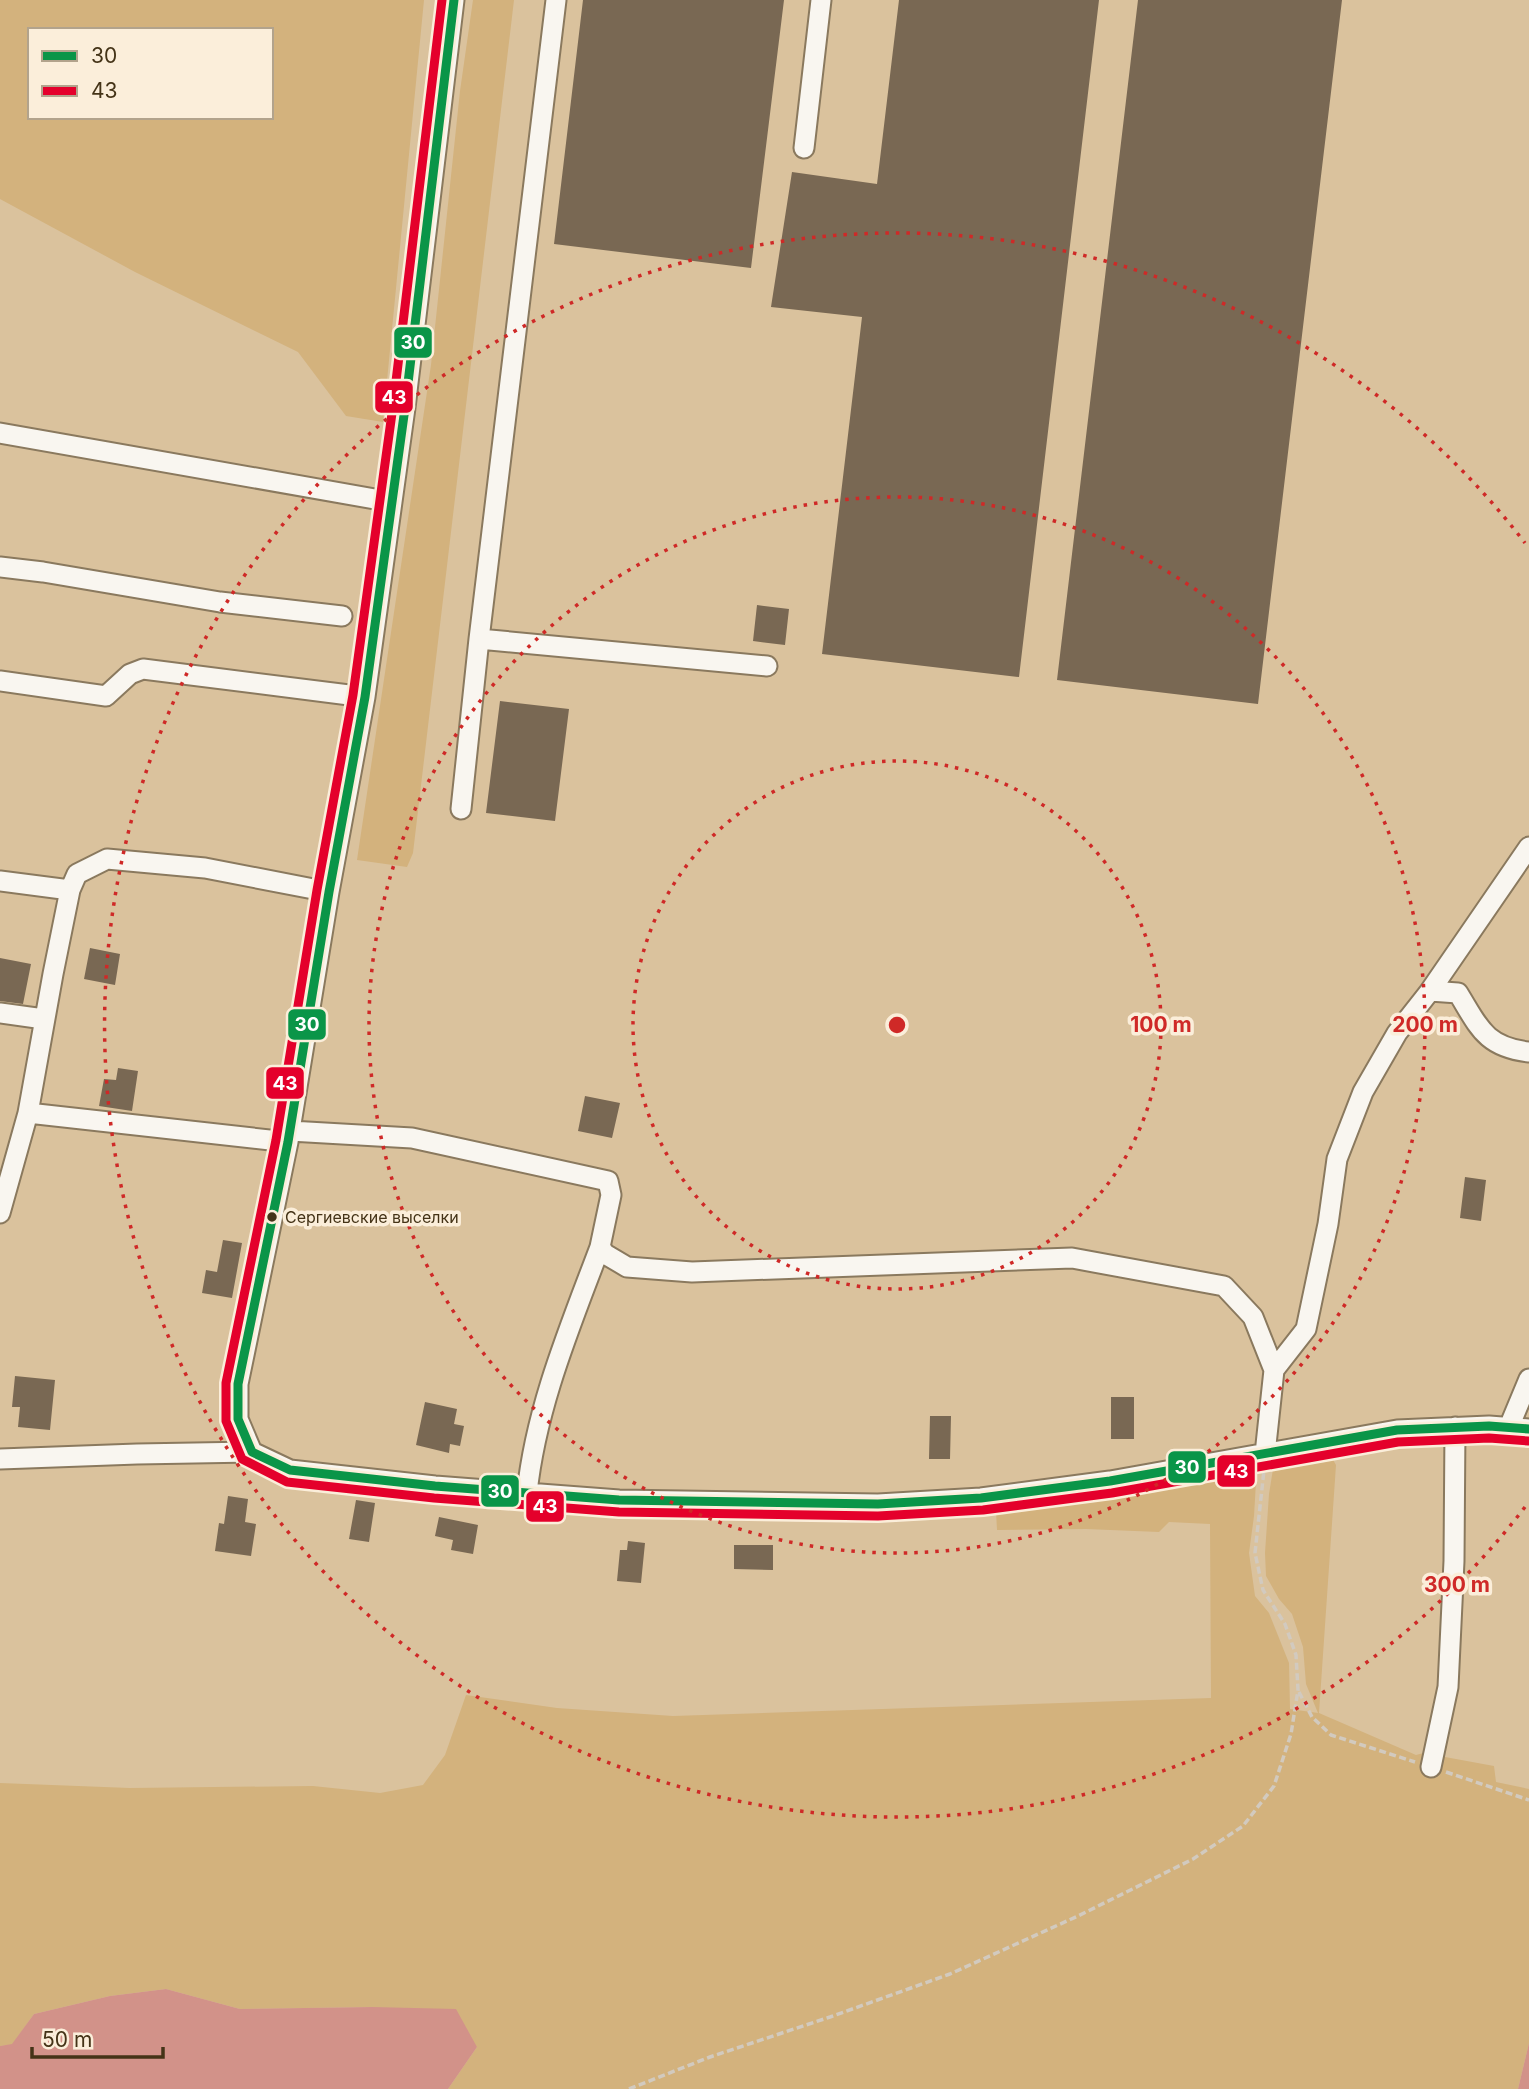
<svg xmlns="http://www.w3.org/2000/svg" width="1529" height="2089" viewBox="0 0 1529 2089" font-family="Inter,sans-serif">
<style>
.green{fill:#d3b27d;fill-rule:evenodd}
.water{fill:#d29289}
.building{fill:#796853}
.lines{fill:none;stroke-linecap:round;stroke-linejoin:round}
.minor-casing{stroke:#8a795e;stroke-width:23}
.path{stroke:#d2cabf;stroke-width:3.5;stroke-dasharray:7 3.5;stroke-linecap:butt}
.minor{stroke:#f9f6f0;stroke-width:19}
.bus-1-casing{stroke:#fbeeda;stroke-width:14}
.bus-2-casing{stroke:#fbeeda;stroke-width:14}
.bus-1{stroke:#0a9548;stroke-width:9}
.bus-2{stroke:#e4002b;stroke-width:9}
.ring{fill:none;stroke:#cf2927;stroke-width:3.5;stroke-dasharray:3.5 7}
.bus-dot{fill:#443317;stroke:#fbeeda;stroke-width:2.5}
.labels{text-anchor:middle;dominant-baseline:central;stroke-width:7;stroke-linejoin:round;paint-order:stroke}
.bus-label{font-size:16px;fill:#443317;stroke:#fbeeda;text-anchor:start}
.centre{fill:#cf2927;stroke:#fbeeda;stroke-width:3.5}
.ring-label{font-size:21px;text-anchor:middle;font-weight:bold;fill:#cf2927;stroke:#fbeeda;stroke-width:7;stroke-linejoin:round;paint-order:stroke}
.line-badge{stroke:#fbeeda;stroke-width:2.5}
.badge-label{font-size:19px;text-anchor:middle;font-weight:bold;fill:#fff}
</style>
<rect width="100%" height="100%" fill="#dac29d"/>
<path class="green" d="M0,0H424L383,422L346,416L298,352L135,272L0,199ZM30,30H271V117H30Z
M473,0H514L413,853L407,867L357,860L431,365L460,91Z
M1331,1456L1336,1465L1319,1713L1416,1755L1431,1751L1445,1757L1494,1766L1496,1782L1529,1789V2043L1518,2089H448L477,2047L372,2007L240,2009L166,1989L110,1996L34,2014L12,2045L0,2046V1783L130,1788L313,1786L380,1793L423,1785L445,1755L466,1695L557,1708L673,1716L1211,1698L1210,1524L1169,1522L1159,1532L1086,1529L997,1530L996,1511L1245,1475L1256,1482L1254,1516L1249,1553L1255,1596L1269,1613L1289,1663L1290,1709L1318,1713L1306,1684L1303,1647L1292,1614L1279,1599L1266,1576L1265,1553L1269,1494L1273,1469Z"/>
<path class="water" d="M166,1989L240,2009L372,2007L456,2009L477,2047L448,2089H0V2046L12,2044L34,2014L110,1996Z
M1529,2043V2089H1518Z"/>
<path class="building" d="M583,0H784L751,268L554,244Z
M899,0H1099L1019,677L822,654L862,317L771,307L792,172L877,184Z
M1138,0H1342L1258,704L1057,680Z
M757,605L789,609L785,645L753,641Z
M500,701L569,709L555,821L486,813Z
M90,948L120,954L115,985L84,979Z
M0,958L31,964L23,1004L0,1001Z
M118,1068L138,1071L132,1111L99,1106L104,1079L116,1080Z
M585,1096L620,1103L612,1138L578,1131Z
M1465,1177L1486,1180L1481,1221L1460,1218Z
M223,1240L242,1243L232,1298L202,1293L206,1270L217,1272Z
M15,1376L55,1380L50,1430L18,1427L20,1407H12Z
M1111,1397H1134V1439H1111Z
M425,1402L457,1409L454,1424L464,1426L460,1446L450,1444L449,1453L416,1445Z
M930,1416H951L950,1459H929Z
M228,1496L248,1499L245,1522L256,1524L251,1556L215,1551L219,1523L224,1524Z
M356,1500L375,1503L369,1542L349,1539Z
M439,1517L478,1525L473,1554L451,1550L453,1540L435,1536Z
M628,1541L645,1543L641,1583L617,1581L620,1550H627Z
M734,1545H773V1570L734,1569Z"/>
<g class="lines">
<defs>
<path id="minor" d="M454,0L405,408L365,697L329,892L288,1142L238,1384V1419L252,1452L290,1470L435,1486L619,1500L878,1504L981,1498L1110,1481L1397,1430L1489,1426L1529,1429
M804,148L821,0
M0,433L392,502
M0,567L43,572L220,602L342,616
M479,639L767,666
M0,681L106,696L130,674L143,669L365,697
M461,809L479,639L556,0
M0,881L70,890L77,874L107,859L205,868L329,892
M1430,991L1529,847
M0,1013L44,1019
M28,1113L53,974L70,890
M290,1131L412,1138L608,1181L611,1195L600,1247L605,1254L627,1267L692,1272L1072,1258L1224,1286L1253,1317L1274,1370L1265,1454
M0,1213L28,1113L288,1142
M1274,1370L1306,1329L1328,1224L1337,1159L1363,1092L1397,1033L1430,991L1458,993C1479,1027 1485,1047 1529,1052
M1509,1427L1529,1379
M0,1459L137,1454L252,1452
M527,1493C536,1407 570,1327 600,1247
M1431,1767L1448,1687L1454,1561L1455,1427"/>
</defs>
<use href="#minor" class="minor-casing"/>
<path class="path" d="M1299,1692L1312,1717L1331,1735L1415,1762
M1446,1772L1529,1800
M629,2089L710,2057L830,2017L950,1974L1078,1916L1193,1859L1243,1826L1274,1786L1291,1734L1298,1690L1296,1655L1285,1624L1263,1590L1255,1553L1264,1470"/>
<use href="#minor" class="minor"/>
<defs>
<path id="bus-1" d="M454,0L405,408L365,697L329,892L288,1142L238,1384V1419L252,1452L290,1470L435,1486L619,1500L878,1504L981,1498L1110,1481L1397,1430L1489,1426L1529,1429"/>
<path id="bus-2" d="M442,0L393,406L353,695L317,890L276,1140L226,1383V1421L242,1459L287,1482L434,1498L619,1512L878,1516L983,1510L1112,1493L1398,1442L1489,1438L1528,1441"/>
</defs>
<use href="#bus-1" class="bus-1-casing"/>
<use href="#bus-2" class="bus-2-casing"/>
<use href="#bus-1" class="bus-1"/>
<use href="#bus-2" class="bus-2"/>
</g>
<g class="ring">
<circle cx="897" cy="1025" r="264"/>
<circle cx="897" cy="1025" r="528"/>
<path d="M1525 1507A792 792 0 1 1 1525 543"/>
</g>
<circle class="bus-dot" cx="272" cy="1217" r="6"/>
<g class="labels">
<g class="bus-label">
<text x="285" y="1217">Сергиевские выселки</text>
</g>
</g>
<circle cx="897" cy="1025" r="10" class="centre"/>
<g class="ring-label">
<text x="1161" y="1032">100 m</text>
<text x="1425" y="1032">200 m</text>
<text x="1457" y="1592">300 m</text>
</g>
<g class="line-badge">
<rect x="393" y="326" width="40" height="33" rx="7" fill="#0a9548"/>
<rect x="374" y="380" width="40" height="34" rx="7" fill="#e4002b"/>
<rect x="287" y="1008" width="40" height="33" rx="7" fill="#0a9548"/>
<rect x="265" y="1066" width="40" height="34" rx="7" fill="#e4002b"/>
<rect x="1167" y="1450" width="40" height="34" rx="7" fill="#0a9548"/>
<rect x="1216" y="1454" width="40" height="34" rx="7" fill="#e4002b"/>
<rect x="480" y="1474" width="40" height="34" rx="7" fill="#0a9548"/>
<rect x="525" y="1490" width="40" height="33" rx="7" fill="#e4002b"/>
</g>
<g class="badge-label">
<text x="413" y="349">30</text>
<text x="394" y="404">43</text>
<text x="307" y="1031">30</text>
<text x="285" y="1090">43</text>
<text x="1187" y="1474">30</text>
<text x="1236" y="1478">43</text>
<text x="500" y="1498">30</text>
<text x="545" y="1513">43</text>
</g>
<rect x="28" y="28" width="245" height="91" fill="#fbeeda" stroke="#b2a38c" stroke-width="2"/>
<rect x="42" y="51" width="35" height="10" fill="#0a9548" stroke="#b2a38c" stroke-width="2"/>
<text x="91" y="63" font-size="21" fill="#443317">30</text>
<rect x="42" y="86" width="35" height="10" fill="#e4002b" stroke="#b2a38c" stroke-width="2"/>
<text x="91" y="98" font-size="21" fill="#443317">43</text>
<path d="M32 2047v10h131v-10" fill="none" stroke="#443317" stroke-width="3.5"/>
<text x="42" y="2047" font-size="21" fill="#443317" stroke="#fbeeda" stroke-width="5" paint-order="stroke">50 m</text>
</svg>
